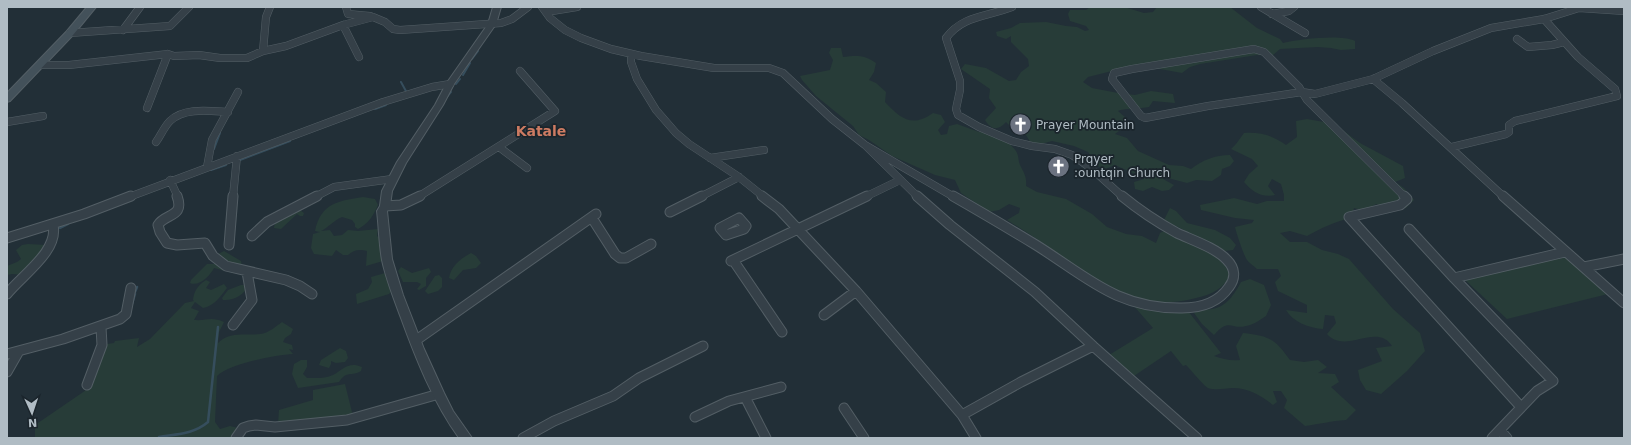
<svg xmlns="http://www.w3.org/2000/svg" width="1631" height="445" viewBox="0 0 1631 445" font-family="'DejaVu Sans',sans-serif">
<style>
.green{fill:#273c38}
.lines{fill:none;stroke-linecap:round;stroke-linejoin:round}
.stream-far1{stroke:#364e5d;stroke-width:2}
.stream{stroke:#364e5d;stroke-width:2.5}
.minor-far1-casing{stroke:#535e65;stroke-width:8}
.minor-casing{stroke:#535e65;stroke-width:11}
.tertiary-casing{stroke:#535e65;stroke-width:2}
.secondary-casing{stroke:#535e65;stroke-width:2}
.minor-far1{stroke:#354048;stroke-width:7}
.minor{stroke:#354048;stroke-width:9}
.tertiary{fill:#354048;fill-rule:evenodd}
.secondary{fill:#43515a;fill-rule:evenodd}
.labels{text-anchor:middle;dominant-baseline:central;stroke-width:3.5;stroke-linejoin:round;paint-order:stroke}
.poi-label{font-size:12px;fill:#b0bcc4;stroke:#1b252c;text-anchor:start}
.quarter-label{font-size:14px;font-weight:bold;fill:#cd7b62;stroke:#1b252c}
</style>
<rect width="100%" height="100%" fill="#222f37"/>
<path class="green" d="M1090,7H1124L1144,13L1153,12L1157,7H1230L1257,28L1280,39L1283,43C1299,39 1342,34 1355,41V49L1341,50L1331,48L1318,47L1280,49L1273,55H1257L1200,64L1190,67L1182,73L1149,67H1128L1088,77L1083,82L1092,88L1118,93L1135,95L1151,91L1173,94L1175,103L1153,101L1149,107C1141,109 1123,108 1118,111L1126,118L1130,127L1119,131L1115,134L1127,138L1138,151L1169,165L1183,166L1191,169C1203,160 1215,155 1230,155L1234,161L1230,166L1222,169L1221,175L1212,181L1196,180L1187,183L1164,177L1163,179L1174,185L1169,190L1162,191L1152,187L1143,191L1135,189L1134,182L1144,179L1143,174L1137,175L1115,165L1105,169L1098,166L1088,152L1074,146L1052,141L1041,144L1031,143L1024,132L1012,128L1006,122C998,131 991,130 985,120L996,108L989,98L990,89L961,69L965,64L986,68L1009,81L1016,80L1021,72L1029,66L1028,59L1011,42V36L1006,39L997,36L996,32L1011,28L1020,23L1046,22L1066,26L1077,27L1085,31L1089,30L1086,26L1070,21L1068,14L1070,10H1086Z
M831,48H841L843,57C857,55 865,55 876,63L874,72L869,80L876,83L886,92L885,102C901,119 912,128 933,113L941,115L945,122L938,130L941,135L947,134L949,126L957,124L979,132L991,130C998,136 1014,145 1017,153C1019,157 1018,161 1020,165C1024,173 1027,177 1026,186L1037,192L1066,199L1092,214L1107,227L1126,234L1142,236L1156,243L1160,233L1164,231L1188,240L1224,261L1230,277C1219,292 1209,295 1192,299C1131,313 1091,278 1045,245C1033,236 1020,228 1007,220L1019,213L1020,208L1009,204L999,210L989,212L961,193L955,180L935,175L892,156L869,140L859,135L853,126L816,96L802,80L800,76L830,70L833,60L829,53Z
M1307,119L1324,122L1341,129L1360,143L1403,166L1405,178L1395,182L1404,188L1414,200L1406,208L1388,209L1376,204L1365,211L1354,208L1352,218C1335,221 1322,228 1307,236L1290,231L1280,233L1290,242H1307L1322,250L1338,254L1349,259L1393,309L1420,333L1425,351L1407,371L1381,394L1366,390L1360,380L1358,370L1382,361L1376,348L1392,346C1377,322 1345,355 1327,334L1336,323L1334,316L1325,315L1323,329C1309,328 1293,322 1286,310L1307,313V305L1278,291L1275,282L1281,276L1278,269H1257C1254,266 1249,263 1247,260C1244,256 1236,232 1235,227L1252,223L1254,220L1235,218L1201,210L1200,205L1234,198L1257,204L1267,201H1284V195L1281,184L1272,179L1268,186L1275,195C1261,198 1253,192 1244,182L1249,174L1258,166L1252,159L1231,149L1236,144L1244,133C1260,132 1272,135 1286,145L1297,137L1296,121Z
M363,197L375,199L378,205C373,216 369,223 358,229L355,227V224L352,220L342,217C333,221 329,227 321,231L330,230L334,236L342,235L348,230L358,231L378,229L377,236L383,241V261L366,266L367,251C358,249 354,250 348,255H343L336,250L332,256L314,254L311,248L313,234L320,232L315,231C321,203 338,201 363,197Z
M297,208L304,213L303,216H300L297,214L281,229L274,228C275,218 289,213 297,208Z
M1170,208L1176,211L1187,223L1215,230L1230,238L1236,245L1233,250L1225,251L1164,220Z
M28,244L46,245L24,275L12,274L7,275V266L17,262L21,259L16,250L22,245Z
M224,251L241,261L242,266L226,271L214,268C210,276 199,287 190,283L191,280L207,264H214L218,254Z
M471,253L476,256L481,263L476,268L463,270L454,280L449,278C451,266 460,259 471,253Z
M1566,256L1608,294L1507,319L1464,279Z
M401,267L412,273L429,268L431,272L426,278V286L419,290L417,289L421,284L417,282H403L398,271Z
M385,273L393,289L389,294L357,304L356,294L368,289L372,282L371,277Z
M439,275L442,278V287L438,291L428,294L425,291L435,276Z
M1250,279L1264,285L1271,305L1266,316C1260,320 1253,325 1246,326C1231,330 1229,317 1214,335L1202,324L1194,313C1200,309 1206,310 1212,309C1227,307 1235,293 1241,282Z
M206,280L210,282L206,288L211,290L224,284L227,288C220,297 214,306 203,308L195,302L191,308L199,311L194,320C207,321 211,316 224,322L219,332L218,343C230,331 245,336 260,334C269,333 275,327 282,322L293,329L291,334L285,338L283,342L292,345L293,350L289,349L293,354C275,355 229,364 217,376L215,422L220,429L230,426L238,428L230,438H35V425L92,386L107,344L114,343L115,341L139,338L137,347L150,339L185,303L194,301L193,300C194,291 198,285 206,280Z
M241,285H248C245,295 233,301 223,300L222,298L228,290Z
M1133,305L1150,311H1188L1221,353L1214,356C1223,359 1230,361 1240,360L1236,346L1243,333C1270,336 1275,339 1290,360L1304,362L1318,360L1327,367L1318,373L1335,374L1339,382L1331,387L1356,410L1346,420C1331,421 1320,424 1305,426L1284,408L1287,400L1281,391H1273L1277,402L1273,405C1262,396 1248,388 1233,388C1225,388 1217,391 1208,388C1203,385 1191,370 1186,365L1183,366L1171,351L1131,378L1109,355L1153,328Z
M340,348L346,351L348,358L345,362L336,363L331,361V364L329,368L319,365L321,360Z
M301,360H307V367L303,374L307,378C315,378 325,379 333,375C343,369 349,361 362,367L361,371C351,377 347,370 339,382L298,388L292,374L294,364Z
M345,384L353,416L278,425L279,410L313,400V390Z"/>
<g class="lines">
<path class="stream-far1" d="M472,59L478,51
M463,75L470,63
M401,82L407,93
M456,84L460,79
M447,97L451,92
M375,109L386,105
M214,149L220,133
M240,160L290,141
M211,170L226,165"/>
<path class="stream" d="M60,228L68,224
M135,292L137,287
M132,304L135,294
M159,437C177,434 194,434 208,422L218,327"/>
<defs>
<path id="minor-far1" d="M346,7L348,14L370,16
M542,7L550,18L565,30L581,38L611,49L641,56L714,68H769L783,73L832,119L865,145L918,197
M1012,7C987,17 963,15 946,38L960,81V90L956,109L958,115L979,127L1012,141L1032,146L1055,149L1072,155L1092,169L1123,197
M1261,7L1305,33
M546,12L577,7
M1272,14L1289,11L1294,7
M343,25L359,57
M123,30L140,7
M70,33L170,26L189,7
M1517,39L1528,47L1552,45L1564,42
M1254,49L1264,52L1299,87L1302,92L1208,106L1145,118L1141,116L1112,79L1114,73L1132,69Z
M263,51L266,17L270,7
M631,54V62L637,79L656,110L676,133L689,144L739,177L764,197
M40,65H69L168,54L174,56L199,55L220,58H247L263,51L286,46L343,25L373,17L385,22L393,29L400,30L501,23L512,19L528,7
M1373,79L1402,103L1504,197
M147,108L168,54
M7,122L43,116
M156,142C161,135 164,127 170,121C184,107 210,111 228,112
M865,145L954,197
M499,147L527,168
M1452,147L1506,134L1509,132V125L1515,121L1617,96L1615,89L1578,57L1544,19
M710,158L764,150
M207,167L212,140L238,92
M170,180L178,197
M129,197L383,102L432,87L450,84
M233,197L237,156
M315,197L334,187L392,179
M418,197L555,111L520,71
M700,197L739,177
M865,197L900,180
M1405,197L1307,100L1302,92L1315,94L1373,79L1433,51L1491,28L1544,19L1579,8L1624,11"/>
<path id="minor" d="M177,196C185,218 165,213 158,225L160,232L167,243L177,245L205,243L213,256L226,266L286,280L300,286L312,294
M762,196L779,209L856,291L962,415L976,438
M917,196L950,225L1035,292L1093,346L1197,438
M953,196C981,212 1008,228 1036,245C1087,277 1117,309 1182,308C1201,308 1218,303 1229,287C1236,278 1235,268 1227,260C1216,248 1192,240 1177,233C1157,222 1139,210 1122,196
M1404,196L1407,199L1400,205L1349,217L1521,407
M1503,196L1624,303
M385,206L401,205L420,196
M670,212L702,196
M592,218L615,254L620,258H626L651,244
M739,218L746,226L744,229L726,235L720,228Z
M1409,229L1454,278
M252,236L267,222L317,196
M7,238L84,214L131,196
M229,245L233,196
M733,260L782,332
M731,261L867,196
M1584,267L1624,259
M7,294C22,275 59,251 53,225
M824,315L856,291
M233,325L252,300L247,272
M415,341L596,214
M7,354L63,339L120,319L126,314L131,288
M7,372L19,351
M87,385L102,345L101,327
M745,397L766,438
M844,408L864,438
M962,415L1021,382L1093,346
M695,417L729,401L781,387
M1500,430L1507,438
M236,438L243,428L249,426L256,425L275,427L347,420L439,394
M523,438L554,421L613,396L639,378L703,346
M1492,438L1537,391L1553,381L1454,278L1565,252"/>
<path id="tertiary" d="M493,7H501L496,24L454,84L443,105L406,163L392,191L390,206L387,211L392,259L403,295L424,349L444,393L453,411L472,438H459C433,402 416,359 401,318C394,299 386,279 382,260C379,244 379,227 377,211L380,206L382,191L397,162L435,105L446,84L488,24Z"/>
<path id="secondary" d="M87,7H96L73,35L10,101L7,102V93L67,31Z"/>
</defs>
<use href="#minor-far1" class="minor-far1-casing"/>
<use href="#minor" class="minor-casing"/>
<use href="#tertiary" class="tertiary-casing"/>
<use href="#secondary" class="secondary-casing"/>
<use href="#minor-far1" class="minor-far1"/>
<use href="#minor" class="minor"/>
<use href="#tertiary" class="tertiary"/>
<use href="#secondary" class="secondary"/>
</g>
<defs>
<symbol id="church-disc" viewBox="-11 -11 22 22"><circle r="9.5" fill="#6b7280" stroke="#1b252c"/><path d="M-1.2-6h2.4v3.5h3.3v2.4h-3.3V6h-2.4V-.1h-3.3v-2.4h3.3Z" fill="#fff"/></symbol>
</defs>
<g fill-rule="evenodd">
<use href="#church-disc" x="1008" y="112" width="25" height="25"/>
<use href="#church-disc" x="1046" y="154" width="25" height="25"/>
</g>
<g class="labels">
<g class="poi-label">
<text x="1036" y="125">Prayer Mountain</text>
<text x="1074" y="159">Prqyer<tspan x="1074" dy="14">:ountqin Church</tspan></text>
</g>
<g class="quarter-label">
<text x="541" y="131">Katale</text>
</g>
</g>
<rect width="1631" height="445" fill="none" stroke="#b0bcc4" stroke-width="16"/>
<g transform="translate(32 413) rotate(177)" stroke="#1b252c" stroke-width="3" paint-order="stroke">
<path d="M0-3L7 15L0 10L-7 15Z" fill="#b0bcc4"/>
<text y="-6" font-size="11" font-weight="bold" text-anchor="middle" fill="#b0bcc4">N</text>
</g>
</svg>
